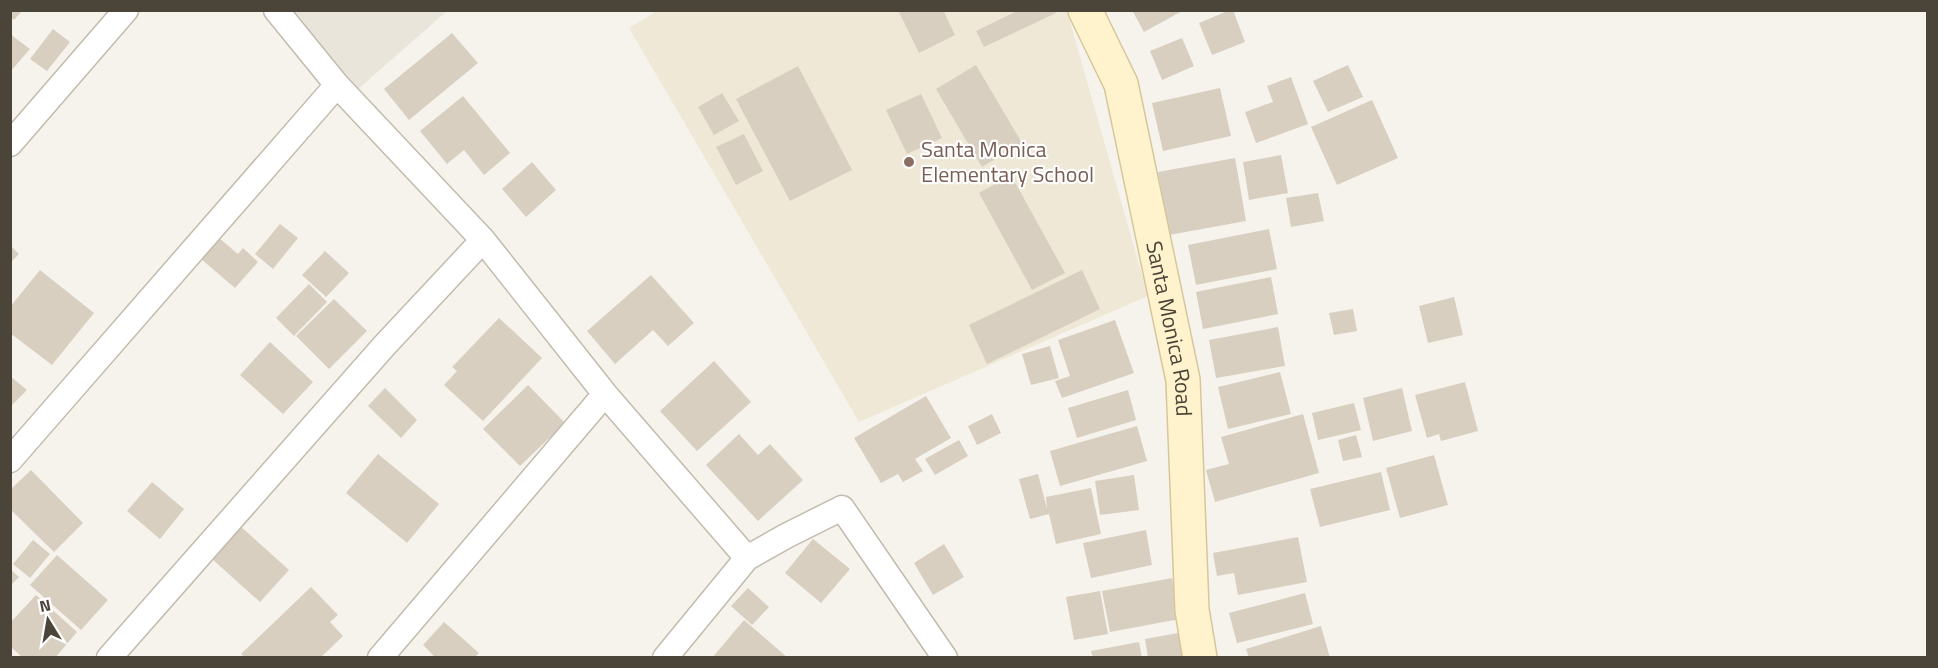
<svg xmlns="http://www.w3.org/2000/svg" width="1938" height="668" viewBox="0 0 1938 668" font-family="'Titillium Web',sans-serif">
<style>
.residential{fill:#eae5da}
.education{fill:#efe8d6}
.building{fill:#d8cfc1}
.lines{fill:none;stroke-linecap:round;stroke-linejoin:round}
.street-casing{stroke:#c2bbae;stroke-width:27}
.secondary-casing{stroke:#d6c79b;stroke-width:36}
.street{stroke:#fff;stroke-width:24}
.secondary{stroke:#fff3cd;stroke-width:33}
.education-dot{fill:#8d6e63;stroke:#fff;stroke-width:2}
.labels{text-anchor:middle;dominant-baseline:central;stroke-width:4.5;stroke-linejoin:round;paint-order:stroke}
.education-label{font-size:22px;fill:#785e54;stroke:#fff;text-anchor:start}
.street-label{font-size:22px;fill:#4b4439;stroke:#fff}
</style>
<rect width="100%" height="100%" fill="#f6f3ec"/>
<path class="residential" d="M288,11H447L358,89Z"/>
<path class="education" d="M659,10L1067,11L1148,296L859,422L629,28Z"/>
<path class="building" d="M10,10H23L14,20L10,17Z
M898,10H943L955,35L919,53Z
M1019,10H1055L1056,13L984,47L976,31Z
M1132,10H1184L1144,32Z
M1230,10H1233L1245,42L1212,55L1199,23Z
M53,29L70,42L47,71L30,59Z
M452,33L478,63L409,120L384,89Z
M10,34L30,49L10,72Z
M1182,38L1194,66L1162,80L1150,51Z
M976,65L1022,143L982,167L936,89Z
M1348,65L1363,97L1328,112L1313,81Z
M798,66L852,170L790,201L736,99Z
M1291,77L1308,124L1256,143L1245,112L1273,102L1267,86Z
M1220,88L1231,136L1163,151L1152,103Z
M722,93L739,121L714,135L698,107Z
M921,94L942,138L907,154L886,110Z
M463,96L510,153L484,175L464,150L447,164L420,131Z
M1372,100L1398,158L1337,185L1311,127Z
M744,134L763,171L736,185L716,147Z
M1281,155L1288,193L1249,200L1243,162Z
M1235,158L1246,221L1169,235L1158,172Z
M532,162L556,190L526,217L502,189Z
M1011,175L1065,273L1032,290L979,193Z
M1318,193L1324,221L1291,227L1286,198Z
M280,224L298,238L273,269L255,254Z
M1269,229L1277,269L1196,285L1188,245Z
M219,238L238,254L243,248L258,262L235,288L201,259Z
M10,245L19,254L10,263Z
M325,251L349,273L326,297L302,275Z
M40,270L94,313L52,365L10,333V307Z
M1082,270L1100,309L987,364L969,325Z
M651,275L694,323L668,346L653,330L615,364L587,331Z
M1271,277L1278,314L1203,329L1196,292Z
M309,284L327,302L294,336L276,318Z
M1454,297L1463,335L1428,343L1419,306Z
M334,299L367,331L329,369L296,336Z
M1353,309L1357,331L1334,335L1329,313Z
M499,318L542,358L483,421L444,385L457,371L452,367Z
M1115,320L1134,373L1062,398L1055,381L1070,376L1058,340Z
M1278,327L1285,366L1216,378L1209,340Z
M270,342L313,382L283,414L240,375Z
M1050,346L1059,378L1031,385L1022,354Z
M714,361L751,402L697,451L660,411Z
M1280,372L1291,414L1228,429L1218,387Z
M10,376L27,390L10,407Z
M1465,382L1478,431L1441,441L1439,434L1427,438L1415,395Z
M528,385L565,423L520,466L483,429Z
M385,388L417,420L401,438L368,406Z
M1402,388L1412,431L1373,441L1363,398Z
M1128,390L1136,420L1077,438L1068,408Z
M926,396L951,438L915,459L923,471L903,482L898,474L881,483L854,438Z
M1354,403L1361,430L1318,440L1312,413Z
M992,414L1001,433L977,445L968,426Z
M1303,414L1319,473L1215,502L1206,470L1229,464L1221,437Z
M1137,426L1147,461L1060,486L1050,451Z
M739,434L758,455L770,444L803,480L758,521L706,465Z
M1356,435L1362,457L1343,461L1338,440Z
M959,440L968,456L935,475L925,459Z
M378,454L439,504L407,543L346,493Z
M1434,455L1448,505L1400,518L1386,468Z
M31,470L83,523L54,552L10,509V490Z
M1381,472L1390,510L1320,527L1310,489Z
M1038,474L1047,509L1046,497L1091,488L1101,534L1056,544L1049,514L1030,519L1019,479Z
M1134,475L1139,510L1100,515L1095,481Z
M152,482L184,509L160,539L127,511Z
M240,526L289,570L260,602L211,558Z
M1146,530L1152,565L1091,578L1083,543Z
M1298,537L1307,582L1238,595L1234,573L1217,576L1213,553Z
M813,539L850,569L821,603L785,573Z
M33,540L50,554L30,578L13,564Z
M944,544L964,577L933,595L914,563Z
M57,555L108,600L81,630L30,585Z
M10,569L19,577L10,586Z
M1172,578L1180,619L1110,632L1102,591Z
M311,587L338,615L330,622L343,636L320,658H245L241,654Z
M748,588L769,607L752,625L731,606Z
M1100,591L1108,634L1074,640L1066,597Z
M1305,593L1313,624L1237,643L1229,613Z
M36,595L77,632L55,658H23L10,646V623Z
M744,620L788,658H712Z
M444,622L479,653L474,658H436L423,645Z
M1321,626L1330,658H1249L1246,649Z
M1178,633L1183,658H1148L1145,639Z
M1139,642L1142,658H1093L1091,651Z"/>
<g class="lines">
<defs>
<path id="street" d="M276,10L337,85L483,240L605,394L747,558
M10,144L126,10
M10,460L337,85
M109,658L384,346L483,240
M380,658L605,394
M665,658L747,558L786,536L842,508L945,658"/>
<g id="secondary">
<path id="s1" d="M1085,10L1121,84L1183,380L1192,610L1200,658"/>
</g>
</defs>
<use href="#street" class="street-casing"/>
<use href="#secondary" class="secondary-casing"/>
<use href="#street" class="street"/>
<use href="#secondary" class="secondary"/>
</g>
<circle class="education-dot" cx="909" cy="162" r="6"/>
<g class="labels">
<g class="education-label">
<text x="921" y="149">Santa Monica<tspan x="921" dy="25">Elementary School</tspan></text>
</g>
<g class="street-label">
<text stroke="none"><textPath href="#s1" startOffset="332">Santa Monica Road</textPath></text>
</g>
</g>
<rect width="1938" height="668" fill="none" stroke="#4b4439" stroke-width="24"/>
<g transform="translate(48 620) rotate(349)" stroke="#ffffff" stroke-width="4.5" paint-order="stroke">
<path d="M0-4.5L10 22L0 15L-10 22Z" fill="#4b4439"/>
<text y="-9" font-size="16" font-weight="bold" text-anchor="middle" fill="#4b4439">N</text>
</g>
</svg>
